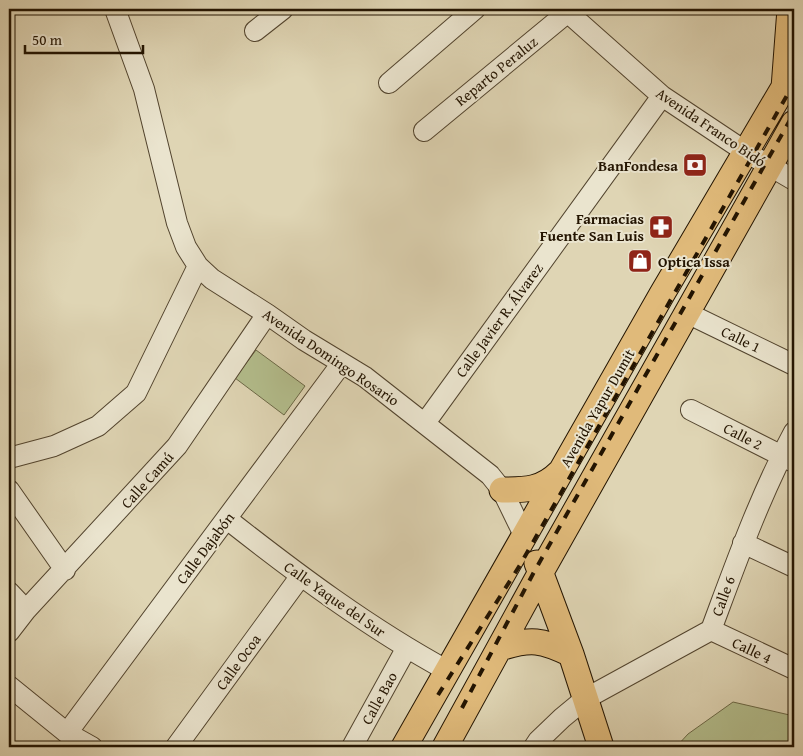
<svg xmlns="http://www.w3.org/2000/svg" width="803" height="756" viewBox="0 0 803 756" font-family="'Gentium Book Plus',serif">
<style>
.green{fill:#b3bd8c;stroke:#6b6846}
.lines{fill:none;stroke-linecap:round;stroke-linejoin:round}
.minor-casing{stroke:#52442e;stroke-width:22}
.major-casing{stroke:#231401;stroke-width:27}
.minor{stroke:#eae4ce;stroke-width:20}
.major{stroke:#e0ba7a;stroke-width:25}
.rail{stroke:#231401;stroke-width:4;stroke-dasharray:9 9;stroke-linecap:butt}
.labels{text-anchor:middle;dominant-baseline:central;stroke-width:4;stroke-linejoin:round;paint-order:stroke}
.street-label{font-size:15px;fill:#231401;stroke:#eae4ce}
.poi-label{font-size:15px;font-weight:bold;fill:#231401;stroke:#eae4ce;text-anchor:end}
</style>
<rect width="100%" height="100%" fill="#dfd5b4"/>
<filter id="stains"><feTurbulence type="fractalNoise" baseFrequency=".004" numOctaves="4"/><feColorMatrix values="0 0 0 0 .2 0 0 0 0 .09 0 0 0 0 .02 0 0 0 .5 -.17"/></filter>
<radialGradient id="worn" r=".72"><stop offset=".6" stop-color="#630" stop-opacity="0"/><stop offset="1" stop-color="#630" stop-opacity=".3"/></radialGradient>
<path class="green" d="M256,350L305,386L284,415L235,378Z
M733,702L794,716V747H676L688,734Z"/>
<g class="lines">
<defs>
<path id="minor" d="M115,9L144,89L177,223L186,247L198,266L212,279L267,314L304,340L365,377L490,475L502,490L524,535
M564,9L662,96L746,152L794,180
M255,31L283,9
M389,83L475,9
M424,131L568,12
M687,313L794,365
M691,410L794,462
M425,423L662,96
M9,458L54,446L98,426L136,393L198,266
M9,490L65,570
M227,519C297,574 369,628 448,671
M743,543L794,567
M9,592L26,610
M711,630L794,669
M9,632L26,610L177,446L267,314
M9,686L67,733L92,747
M67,733L342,363
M176,747L300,577
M352,747L406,649
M534,747L538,741L562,718L585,699L711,630C736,563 760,495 794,432"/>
<path id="major" d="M784,88L790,9
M502,490C526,490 542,490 560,472
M537,563L571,654L601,747
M500,648C531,638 542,640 571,654
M404,747L662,294L794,70
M445,747L541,572L794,123"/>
</defs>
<use href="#minor" class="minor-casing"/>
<use href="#major" class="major-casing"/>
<use href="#minor" class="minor"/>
<use href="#major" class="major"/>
<path class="rail" d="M438,695L520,565L794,83
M462,708L534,572L794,113"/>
</g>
<defs>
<symbol id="bank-square" viewBox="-11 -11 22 22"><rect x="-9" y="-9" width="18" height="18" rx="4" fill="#8f2418" stroke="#eae4ce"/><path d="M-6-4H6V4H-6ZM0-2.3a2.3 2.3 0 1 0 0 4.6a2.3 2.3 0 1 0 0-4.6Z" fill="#fff"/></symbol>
<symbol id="pharmacy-square" viewBox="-11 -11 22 22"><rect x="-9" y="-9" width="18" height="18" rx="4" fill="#8f2418" stroke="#eae4ce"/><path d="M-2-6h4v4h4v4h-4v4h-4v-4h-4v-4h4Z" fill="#fff"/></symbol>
<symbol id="shop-square" viewBox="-11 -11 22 22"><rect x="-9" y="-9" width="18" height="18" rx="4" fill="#8f2418" stroke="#eae4ce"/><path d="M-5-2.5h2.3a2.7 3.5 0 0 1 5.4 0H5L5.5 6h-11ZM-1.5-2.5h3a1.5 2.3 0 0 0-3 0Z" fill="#fff"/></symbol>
</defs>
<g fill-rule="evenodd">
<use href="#bank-square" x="681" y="151" width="28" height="28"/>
<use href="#pharmacy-square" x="647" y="213" width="28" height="28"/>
<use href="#shop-square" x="626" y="247" width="28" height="28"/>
</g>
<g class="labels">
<g class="street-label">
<text transform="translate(496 71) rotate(-39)">Reparto Peraluz</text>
<text transform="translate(711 127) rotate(34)">Avenida Franco Bidó</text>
<text transform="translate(499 320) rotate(-54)">Calle Javier R. Álvarez</text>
<text transform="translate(741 339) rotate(26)">Calle 1</text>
<text transform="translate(331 357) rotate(34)">Avenida Domingo Rosario</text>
<text transform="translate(597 408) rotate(-60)">Avenida Yapur Dumit</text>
<text transform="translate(743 436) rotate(27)">Calle 2</text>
<text transform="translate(147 480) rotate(-48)">Calle Camú</text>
<text transform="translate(205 548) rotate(-53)">Calle Dajabón</text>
<text transform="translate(723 596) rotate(-70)">Calle 6</text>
<text transform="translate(335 599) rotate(35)">Calle Yaque del Sur</text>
<text transform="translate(752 650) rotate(25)">Calle 4</text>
<text transform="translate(238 662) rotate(-54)">Calle Ocoa</text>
<text transform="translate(379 698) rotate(-61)">Calle Bao</text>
</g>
<g class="poi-label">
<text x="678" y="165">BanFondesa</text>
<text x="644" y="218">Farmacias<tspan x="644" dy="17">Fuente San Luis</tspan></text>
<text x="658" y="261" text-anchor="start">Optica Issa</text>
</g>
</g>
<rect width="803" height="756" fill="none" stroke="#dfd5b4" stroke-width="30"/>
<rect x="10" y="10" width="783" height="736" fill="none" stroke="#231401" stroke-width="2.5"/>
<rect x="15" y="15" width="773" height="726" fill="none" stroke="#231401"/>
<path d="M25 45v8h118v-8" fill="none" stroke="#231401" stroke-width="2.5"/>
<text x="32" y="45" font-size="15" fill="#231401" stroke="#eae4ce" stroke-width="4" paint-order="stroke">50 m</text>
<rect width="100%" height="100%" filter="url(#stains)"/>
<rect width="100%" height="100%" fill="url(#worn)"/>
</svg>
